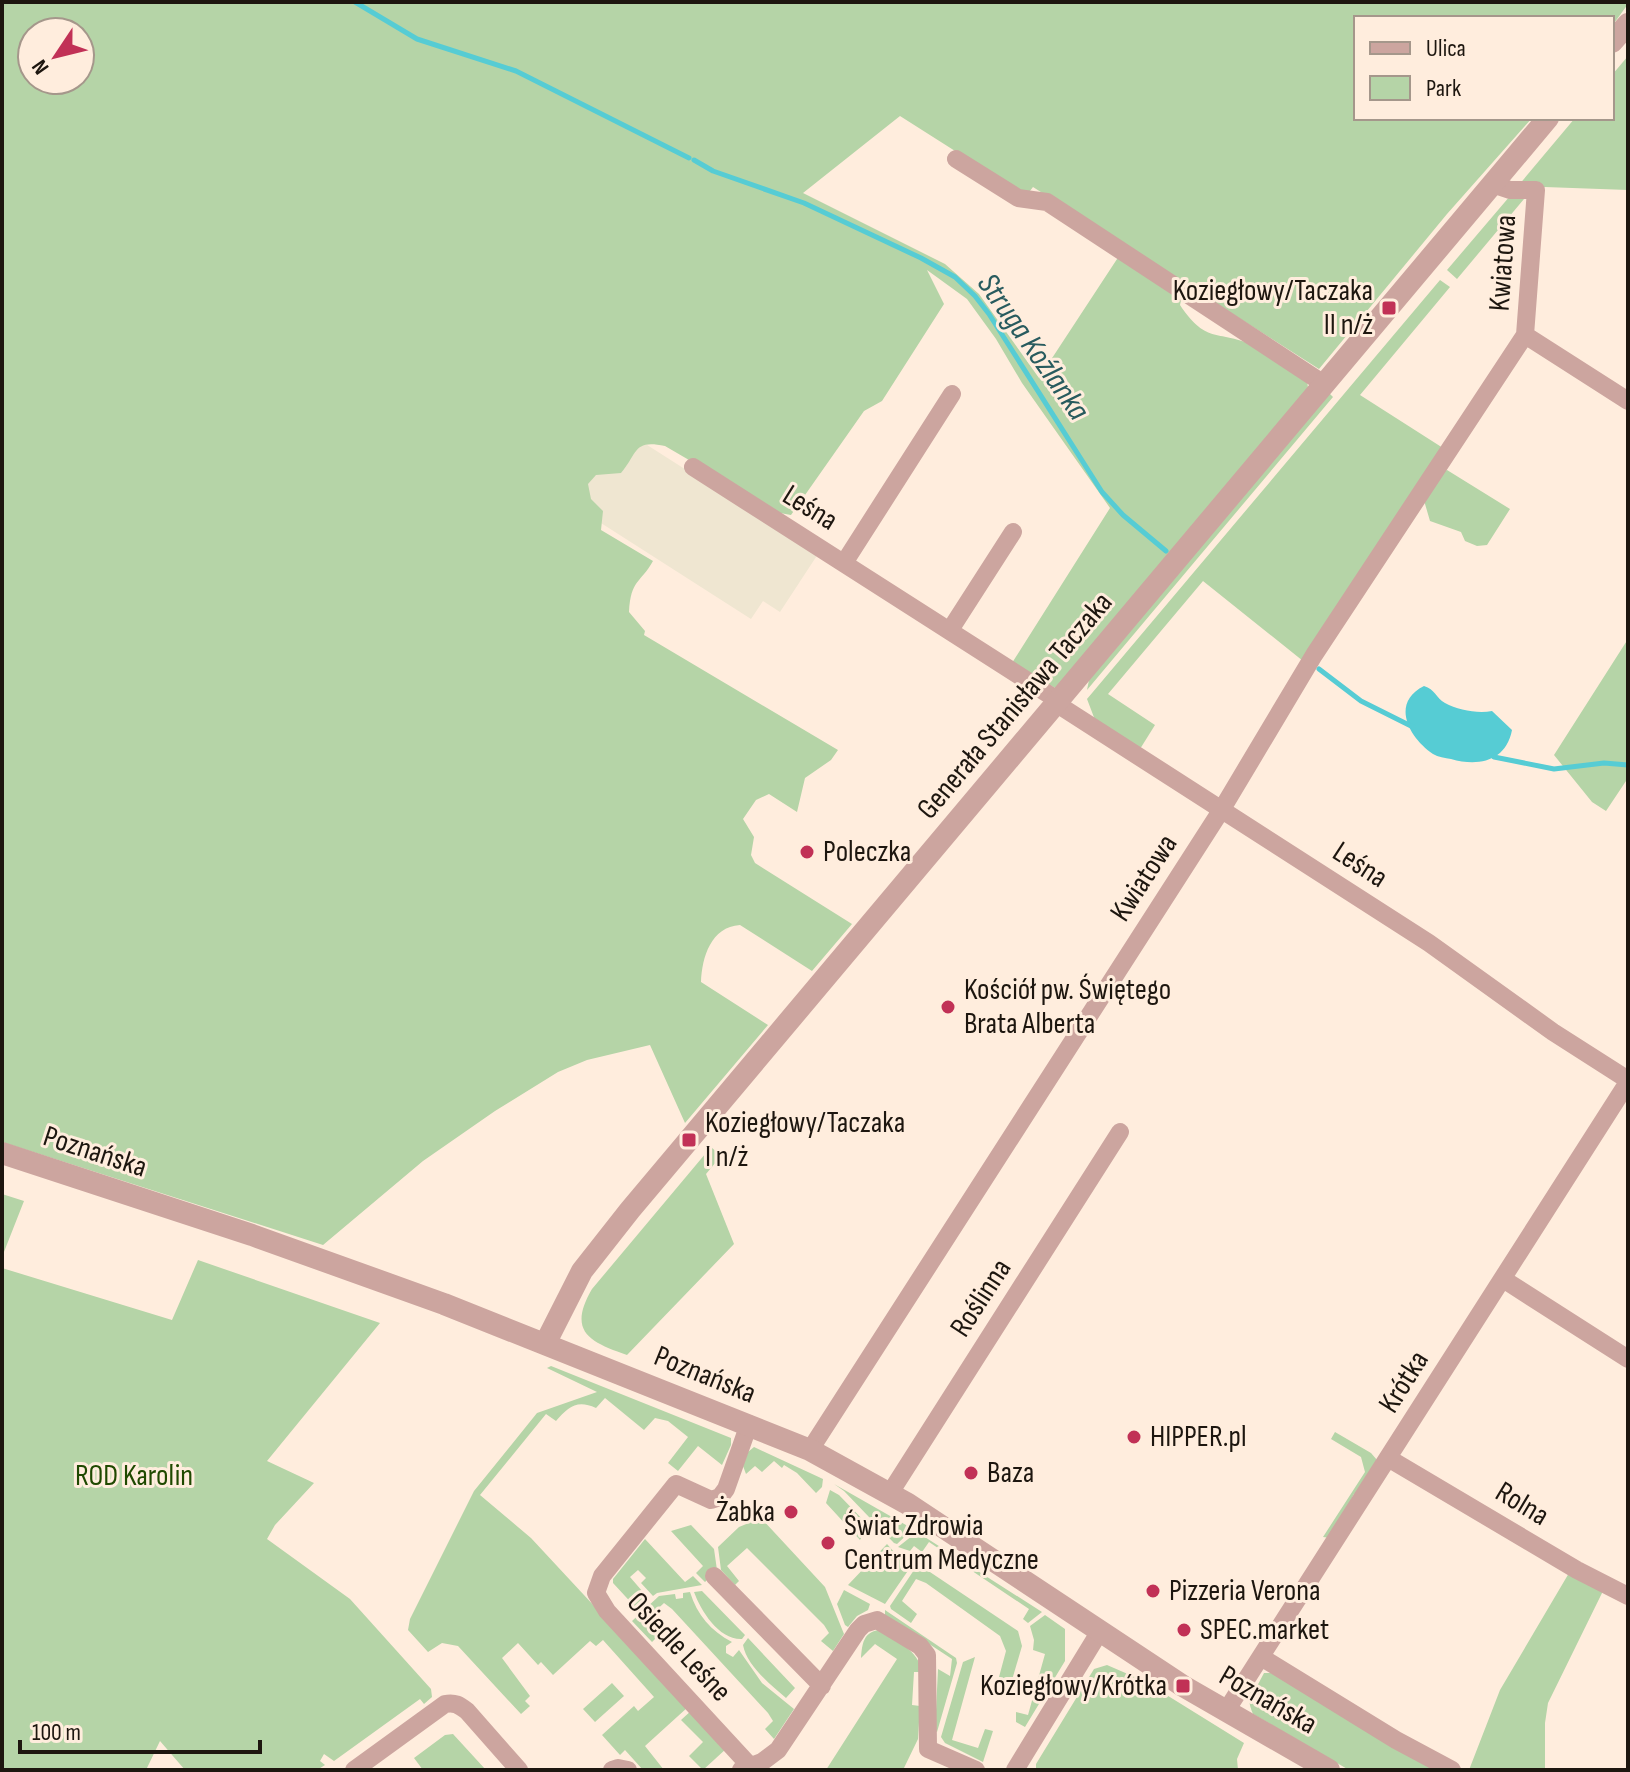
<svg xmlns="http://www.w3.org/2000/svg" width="1630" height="1772" viewBox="0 0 1630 1772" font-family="'Sofia Sans Condensed',sans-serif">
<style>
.industrial{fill:#efe6d1}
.green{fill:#b5d4a7;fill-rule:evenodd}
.water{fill:#56ccd4}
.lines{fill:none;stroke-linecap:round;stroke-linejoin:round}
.stream{stroke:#56ccd4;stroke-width:5}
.minor{stroke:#cca59f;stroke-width:18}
.tertiary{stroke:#cca59f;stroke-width:22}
.poi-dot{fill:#c13156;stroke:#ffeddd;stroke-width:3}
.labels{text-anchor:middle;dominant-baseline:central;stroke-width:6;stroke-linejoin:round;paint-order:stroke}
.street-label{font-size:30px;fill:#1d160f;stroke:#ffeddd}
.poi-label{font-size:30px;fill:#1d160f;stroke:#ffeddd;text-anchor:start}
.park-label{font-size:30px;fill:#1f4900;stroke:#ffeddd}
.water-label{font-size:32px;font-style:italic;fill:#285b5e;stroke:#ffeddd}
</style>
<rect width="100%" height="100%" fill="#ffeddd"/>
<path class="industrial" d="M528,369L818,554L780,612L763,601L751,619L415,404Z"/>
<path class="green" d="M2,2H1628V4L1612,26V18H1356V118H1532L1447,214L1319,369L1033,187L1026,196L900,116L803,193L945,264L979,294L1039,378L1119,256L1182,296L1180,305C1207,346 1220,329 1254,346C1272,355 1290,369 1307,380L1308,388L1057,689L1012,663L1110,508L1022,383L996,339L967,299L927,270L944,304L882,401L864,411L791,515L780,513L665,446C633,439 638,453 621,473L596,475L588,484L591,499L603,511L601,530L653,561C640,584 631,579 629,612L645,631L644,635L838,750L831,760L805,778L797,812L769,794L756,800L743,819L754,837L751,855L755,863L852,924L812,971L740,925C711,927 702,957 701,982L768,1025L685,1123L650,1045L587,1060L558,1072L495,1111L423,1161L323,1245L2,1142ZM32,32H80V80H32Z
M1628,56V190L1518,186L1575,118H1612V75Z
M1510,196L1524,199L1457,279L1447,270Z
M1440,280L1450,287L1360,395L1443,448L1303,661L1203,581L1108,694L1155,725L1140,749L1095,720L1087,699Z
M1329,393L1333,397L1087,690L1089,680Z
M1447,470L1510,509L1487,545L1477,546L1465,541L1461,532L1430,521L1423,497L1438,474Z
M1628,639V778L1606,811L1592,802L1554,755Z
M711,1147L721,1156L706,1174L734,1244L627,1355C590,1342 567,1332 592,1289Z
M2,1194L24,1201L2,1257Z
M198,1260L380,1323L267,1461L314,1483L275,1525L267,1539L350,1599L431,1689L432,1697L424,1704L420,1699L334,1761L324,1754L320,1761L325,1765L317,1770H185L160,1741L146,1770H2V1268L172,1320Z
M551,1366L731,1438V1445L722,1465L698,1446L678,1471L668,1463L688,1437L668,1421L655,1418L644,1430L605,1398L596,1408C577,1399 568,1407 556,1421L546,1414L480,1495L531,1538L688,1707L645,1746L664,1770H643L625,1750L620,1755L602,1735L634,1706L638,1711L654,1697L603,1640L596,1646L590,1641L553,1675L541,1662L538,1665L518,1643L502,1658L530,1696L525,1701L530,1706L521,1714L458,1646L442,1643L428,1652L408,1630L410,1619L474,1491L537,1413L597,1392L547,1368Z
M1335,1432L1371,1453L1377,1460L1361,1492L1354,1494L1331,1538L1323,1537L1365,1472L1361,1457L1331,1439Z
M754,1447L823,1479L822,1487L816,1493L797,1473L784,1465L782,1468L774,1461L762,1472L755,1466L746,1474L743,1466L748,1452Z
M834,1484L913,1529L897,1544L894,1543L844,1491Z
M830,1490L839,1495L868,1525L860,1540L826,1503Z
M761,1518L825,1587L844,1634L833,1651L821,1641L829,1633L824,1625L747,1548L727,1566L739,1581L735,1585L721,1570L718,1547L739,1527Z
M691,1525L714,1549L717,1570L705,1582L696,1573L703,1566L671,1531Z
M917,1532L1042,1612L1028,1623L1023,1619L1029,1609L929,1542L922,1552L914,1546L910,1551L898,1547Z
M645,1539L685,1582L693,1576L702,1585L657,1593L653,1596L641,1583L646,1578L638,1570L630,1577L649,1599L637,1609L613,1583V1579Z
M887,1544L894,1552L914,1562L885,1604L848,1585Z
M918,1564L1018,1631L1022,1646L1012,1680L999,1677L1006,1651L1000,1636L926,1583L916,1579L902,1601L917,1614L911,1623L891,1609L890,1606Z
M1569,1573L1603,1591L1548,1703L1545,1723V1770H1469L1500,1690Z
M844,1590L870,1604L868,1610L857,1616L848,1627L845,1625L837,1604Z
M702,1591L745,1635L742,1639C719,1640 701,1611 694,1592Z
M690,1592C697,1615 711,1631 732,1642L726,1646V1653L733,1657L739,1650L762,1683L794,1709L774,1739L765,1729L773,1721L768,1713L672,1609L664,1603L645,1621L657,1637L652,1642L632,1621L659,1596L675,1594L676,1599L683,1598V1593Z
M885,1610L956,1658L957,1663L937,1732L935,1731L938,1669L950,1676L952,1659L885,1615Z
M1045,1615L1065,1629V1661L1025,1727L1016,1722V1712L1028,1715L1045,1654L1033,1650L1034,1640L1030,1626Z
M879,1630C897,1642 918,1649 922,1672H914L912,1705L920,1706L918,1739L903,1770H826L897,1659L875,1644L861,1658C862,1645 863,1632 879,1630Z
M748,1638L795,1688L786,1698C770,1684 747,1666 743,1645Z
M975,1657L952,1740L978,1748L985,1729L993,1731L983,1762L945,1743L941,1737L963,1662Z
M1107,1665L1144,1681L1244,1743L1237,1759L1238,1770H1036V1764L1094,1669Z
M1264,1673H1271L1440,1770H1349L1253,1714C1249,1705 1248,1698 1251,1689L1255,1690Z
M612,1683L624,1696L595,1722L583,1709Z
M692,1710L727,1748L703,1770L689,1756L703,1742L681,1720Z
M453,1734L486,1770H423L414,1758L445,1735Z"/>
<path class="water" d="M1424,686C1435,689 1436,698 1445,703C1458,710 1478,714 1492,711L1512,730C1506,761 1479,767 1451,759C1445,758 1438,757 1433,754C1409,738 1390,703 1424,686Z"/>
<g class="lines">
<path class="stream" d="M355,2L417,39L516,71L689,158
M694,160L713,171L804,203L921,258L955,277L975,296L989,314L1102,492L1123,515L1166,551
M1319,669L1361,701L1413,727
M1494,757L1554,769L1604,763L1628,765"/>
<path class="minor" d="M956,159L1018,198L1047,202L1324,384
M1492,184L1510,190H1536L1525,335
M693,467L1059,701
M844,563L952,394
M950,630L1013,532
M1057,704L1429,943L1553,1032L1628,1080
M1503,1279L1628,1359
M749,1424L726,1489L720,1497L711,1500L676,1484L602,1576L596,1593L607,1611L751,1767
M810,1450L1222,809L1314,655L1525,335L1628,401
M1388,1458L1577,1570L1628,1596
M890,1493L1120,1132
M714,1576L822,1686
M1261,1657L1396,1740L1452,1770
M1226,1711L1628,1082
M354,1770L445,1704C455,1702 459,1705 467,1711L519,1770
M612,1770L618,1768L628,1770
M741,1770L762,1762L778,1750L858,1630L864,1624L877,1620L920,1646L927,1655L928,1749L976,1770
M1015,1770L1100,1631"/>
<path class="tertiary" d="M1612,42L1628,24
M2,1153L252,1235L444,1304L810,1450L908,1504L1183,1686L1329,1770
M545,1344L582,1271L630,1210L1548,118"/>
</g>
<g class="poi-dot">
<rect x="1381" y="300" width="16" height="16" rx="4"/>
<circle cx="807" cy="852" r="8"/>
<circle cx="948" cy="1007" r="8"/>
<rect x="681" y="1132" width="16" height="16" rx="4"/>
<circle cx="1134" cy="1437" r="8"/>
<circle cx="971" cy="1473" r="8"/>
<circle cx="791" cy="1512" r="8"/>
<circle cx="828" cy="1543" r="8"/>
<circle cx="1153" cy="1591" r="8"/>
<circle cx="1184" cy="1630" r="8"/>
<rect x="1175" y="1678" width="16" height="16" rx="4"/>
</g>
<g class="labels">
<g class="street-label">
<text transform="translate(1503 263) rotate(-86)">Kwiatowa</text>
<text transform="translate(810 508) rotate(32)">Leśna</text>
<text transform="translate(1015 706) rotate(-50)">Generała Stanisława Taczaka</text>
<text transform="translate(1360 865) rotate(33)">Leśna</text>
<text transform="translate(1144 878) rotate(-57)">Kwiatowa</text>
<text transform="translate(95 1152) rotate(18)">Poznańska</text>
<text transform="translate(981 1298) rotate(-57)">Roślinna</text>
<text transform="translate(705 1375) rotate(22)">Poznańska</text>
<text transform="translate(1404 1382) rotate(-58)">Krótka</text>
<text transform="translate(1522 1504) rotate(31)">Rolna</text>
<text transform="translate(679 1647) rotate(47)">Osiedle Leśne</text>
<text transform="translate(1268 1700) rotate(30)">Poznańska</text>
</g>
<g class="poi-label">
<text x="1373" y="291" text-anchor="end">Koziegłowy/Taczaka<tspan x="1373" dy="34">II n/ż</tspan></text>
<text x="823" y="852">Poleczka</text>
<text x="964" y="990">Kościół pw. Świętego<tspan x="964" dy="34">Brata Alberta</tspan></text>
<text x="705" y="1123">Koziegłowy/Taczaka<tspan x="705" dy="34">I n/ż</tspan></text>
<text x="1150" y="1437">HIPPER.pl</text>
<text x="987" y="1473">Baza</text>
<text x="775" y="1512" text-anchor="end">Żabka</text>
<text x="844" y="1526">Świat Zdrowia<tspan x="844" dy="34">Centrum Medyczne</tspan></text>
<text x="1169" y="1591">Pizzeria Verona</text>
<text x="1200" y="1630">SPEC.market</text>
<text x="1167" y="1686" text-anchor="end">Koziegłowy/Krótka</text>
</g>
<g class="park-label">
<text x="134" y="1476">ROD Karolin</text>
</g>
<g class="water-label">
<text transform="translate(1033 347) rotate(55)">Struga Koźlanka</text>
</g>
</g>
<rect width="1630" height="1772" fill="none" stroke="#1d160f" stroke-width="8"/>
<rect x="1354" y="16" width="260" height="104" fill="#ffeddd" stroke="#a5978b" stroke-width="2"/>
<rect x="1370" y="42" width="40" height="12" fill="#cca59f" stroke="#a5978b" stroke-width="2"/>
<text x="1426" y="56" font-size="24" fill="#1d160f">Ulica</text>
<rect x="1370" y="76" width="40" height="24" fill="#b5d4a7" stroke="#a5978b" stroke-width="2"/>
<text x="1426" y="96" font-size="24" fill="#1d160f">Park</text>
<g transform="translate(56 56) rotate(235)"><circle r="38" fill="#ffeddd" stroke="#a5978b" stroke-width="2"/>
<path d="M0-6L14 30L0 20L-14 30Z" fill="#c13156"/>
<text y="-12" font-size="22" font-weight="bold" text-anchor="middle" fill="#1d160f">N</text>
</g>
<path d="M20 1740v12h240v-12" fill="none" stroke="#1d160f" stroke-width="4"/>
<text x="32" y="1740" font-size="24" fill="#1d160f" stroke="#ffeddd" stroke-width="6" paint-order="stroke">100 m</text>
</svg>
